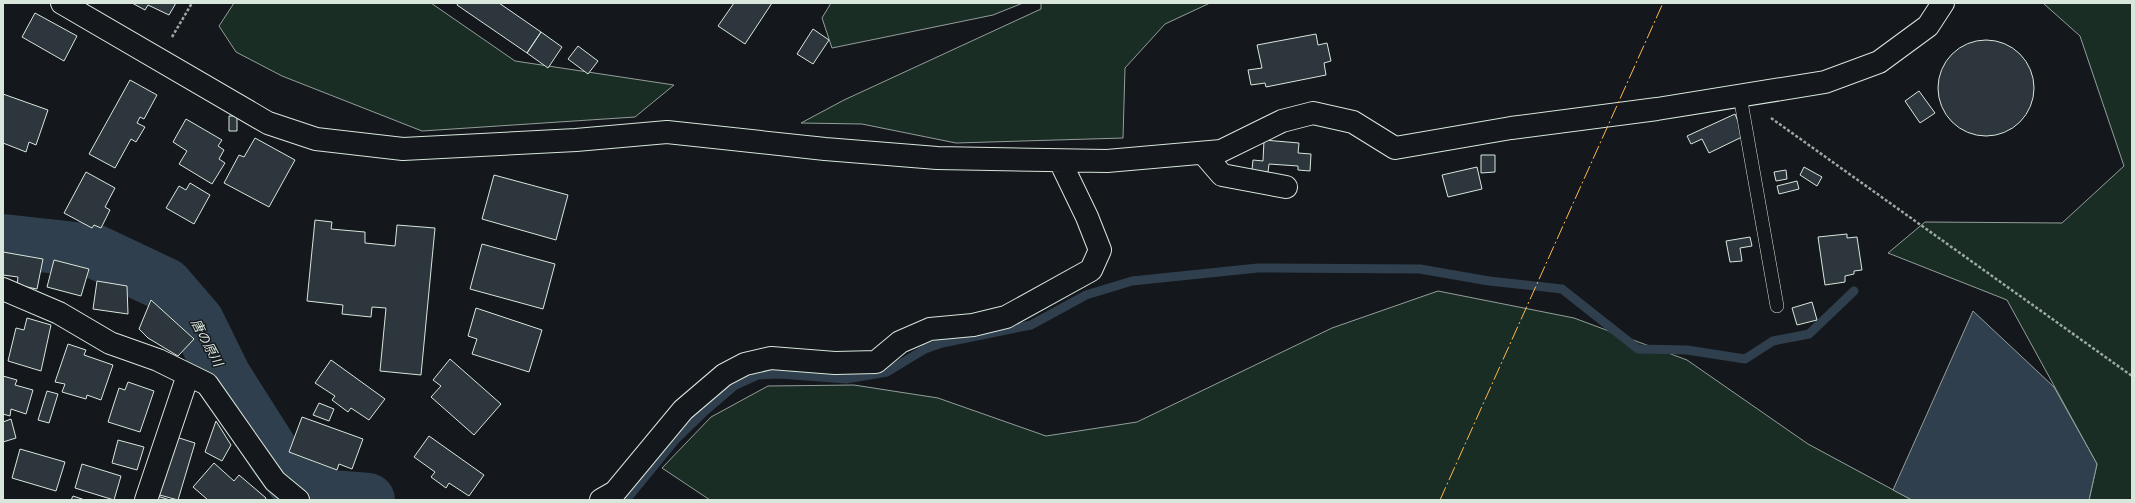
<svg xmlns="http://www.w3.org/2000/svg" width="2135" height="503" viewBox="0 0 2135 503" font-family="'Alegreya Sans','Noto Sans JP',sans-serif">
<style>
.green{fill:#1a2d24;stroke:#939e99}
.water{fill:#2f3f4d;stroke:#939e99}
.lines{fill:none;stroke-linecap:round;stroke-linejoin:round}
.stream{stroke:#2f3f4d;stroke-width:9}
.river{stroke:#2f3f4d;stroke-width:54}
.building{fill:#2c363c;stroke:#d8e6dc}
.service-casing{stroke:#d8e6dc;stroke-width:14}
.minor-casing{stroke:#d8e6dc;stroke-width:24}
.path{stroke:#9da8a2;stroke-width:2.5;stroke-dasharray:3 2;stroke-linecap:butt}
.service{stroke:#14181c;stroke-width:13}
.minor{stroke:#14181c;stroke-width:22}
.power{stroke:#ffb74d;stroke-width:1;stroke-dasharray:14 3 2 3;stroke-linecap:butt}
.labels{text-anchor:middle;dominant-baseline:central;stroke-width:3;stroke-linejoin:round;paint-order:stroke}
.water-label{font-size:13px;font-style:italic;fill:#d8e6dc;stroke:#14181c}
</style>
<rect width="100%" height="100%" fill="#14181c"/>
<path class="green" d="M234,3H431L515,61L674,85L635,117L422,131L282,76L236,52L219,26Z
M831,3H1023L993,15L832,48L822,18Z
M1041,3H1210L1165,24L1125,68L1123,138L956,143L862,124L801,123L844,100L1041,9Z
M2043,3H2132V500H2089L2097,464L2007,300L1888,253L1925,222L2062,223L2124,166L2080,36Z
M1438,291L1574,318L1687,360L1808,444L1912,500H710L662,468L711,417L768,386L854,385L938,398L1046,436L1137,422L1332,328Z"/>
<path class="water" d="M1973,311L2054,387L2097,464L2089,500H1912L1893,490Z"/>
<g class="lines">
<path class="stream" d="M626,500L676,439L706,410L734,386L758,375L780,374L846,379L887,372L925,349L942,343L1031,325L1086,295L1132,281L1258,268L1420,269L1489,281L1562,289L1638,349L1687,350L1745,359L1773,341L1809,334L1854,291"/>
<path class="river" d="M3,241L94,251L166,285L197,321L224,376L274,455L296,484L331,497L368,500"/>
</g>
<path class="building" d="M132,3H176L169,15L148,5L145,10Z
M458,3H499L541,32L527,53L457,5Z
M734,3H772L745,44L718,26Z
M35,13L77,36L64,61L22,37Z
M813,29L829,40L813,64L797,54Z
M541,32L562,47L548,68L527,53Z
M1316,34L1318,45L1327,43L1331,61L1324,63L1326,75L1266,87L1265,83L1251,85L1248,70L1262,68L1257,45Z
M1938 88a48 48 0 1 1 96 0a48 48 0 1 1-96 0Z
M578,46L598,61L588,74L568,59Z
M130,80L157,95L144,119L140,117L137,123L145,127L136,142L131,139L115,168L89,154Z
M1919,91L1935,113L1920,123L1905,101Z
M3,94L48,110L36,145L29,142L26,152L3,143Z
M1735,114L1744,136L1709,153L1702,139L1691,144L1687,136Z
M229,116H237V131H229Z
M186,119L222,140L218,146L224,150L219,159L225,163L212,184L179,164L187,151L173,142Z
M255,138L295,160L269,207L224,183L239,155L244,157Z
M1264,140L1299,143L1298,153L1311,154L1310,171L1298,170V166L1269,164L1268,172L1252,170L1253,160L1263,161Z
M1481,155H1495V172L1481,173Z
M1477,167L1482,189L1448,197L1442,175Z
M1804,167L1822,177L1817,186L1800,175Z
M1786,170L1787,179L1776,181L1774,172Z
M86,172L115,188L105,207L110,210L101,228L94,225L92,228L64,213Z
M494,175L568,195L556,240L482,219Z
M1797,181L1799,189L1779,194L1777,186Z
M190,183L210,195L194,224L166,208L179,186L186,190Z
M315,220L332,222L331,229L365,232V243L395,246L397,225L435,228L421,375L380,371L386,308L372,307L371,317L342,314L343,305L307,301Z
M1847,234V238L1857,237L1862,270L1854,271V274L1845,276V282L1825,285L1818,237Z
M1750,237L1752,246L1740,248L1742,261L1730,262L1726,241Z
M482,244L555,264L543,309L470,289Z
M3,252L43,259L37,289L17,285L18,277L3,275Z
M54,260L89,269L81,296L47,287Z
M97,281L127,286L128,314L93,309Z
M151,300L194,339L178,356L148,338L139,329Z
M1812,302L1817,320L1797,325L1792,308Z
M476,308L542,330L529,372L472,354L477,339L468,336Z
M27,318L51,325L41,371L8,361L16,328L24,330Z
M68,344L86,350L84,355L113,365L101,400L87,395L86,399L62,392L65,384L55,382Z
M450,359L501,404L474,435L431,397L441,386L433,380Z
M331,360L385,399L369,420L351,408L348,412L332,400L335,396L315,383Z
M3,376L17,380L15,385L33,390L26,414L11,409L10,416L3,414Z
M128,382L154,391L140,432L108,422L119,388L125,390Z
M47,391L58,394L49,423L38,420Z
M319,403L334,409L329,421L313,415Z
M302,417L363,439L352,469L339,464L337,470L289,452Z
M11,419L16,438L3,442V422Z
M216,421L231,445L222,461L205,452Z
M173,436L195,443L178,500L156,494Z
M429,436L484,475L469,496L449,483L446,488L431,477L435,472L414,457Z
M118,440L144,447L137,470L112,463Z
M20,449L65,462L56,491L12,478Z
M214,463L234,481L239,475L266,498L265,500H208L193,487Z
M82,464L121,476L114,500L75,488Z
M154,495L170,500H153Z
M73,496L85,500H71Z"/>
<g class="lines">
<defs>
<path id="service" d="M1740,96L1777,306"/>
<path id="minor" d="M62,3L268,123L316,139L403,149L576,140L667,132L825,149L937,158L1107,161L1221,151L1282,121L1313,113L1353,122L1395,148L1511,128L1657,109L1825,82L1879,62L1928,26L1943,3
M1203,153L1222,175L1286,187
M3,289L59,313L110,343L158,360L207,384L275,481L298,500
M146,500L188,375
M601,500L615,492L683,410L724,375L745,364L771,358L835,363L876,362L900,342L930,329L973,325L1006,317L1091,270L1100,250L1087,217L1060,161"/>
</defs>
<use href="#service" class="service-casing"/>
<use href="#minor" class="minor-casing"/>
<path class="path" d="M172,37L192,3
M1771,118L2132,376"/>
<use href="#service" class="service"/>
<use href="#minor" class="minor"/>
<path class="power" d="M1440,500L1663,3"/>
</g>
<g class="labels">
<g class="water-label">
<text transform="translate(206 343) rotate(62)">唐の原川</text>
</g>
</g>
<rect width="2135" height="503" fill="none" stroke="#d8e6dc" stroke-width="8"/>
</svg>
